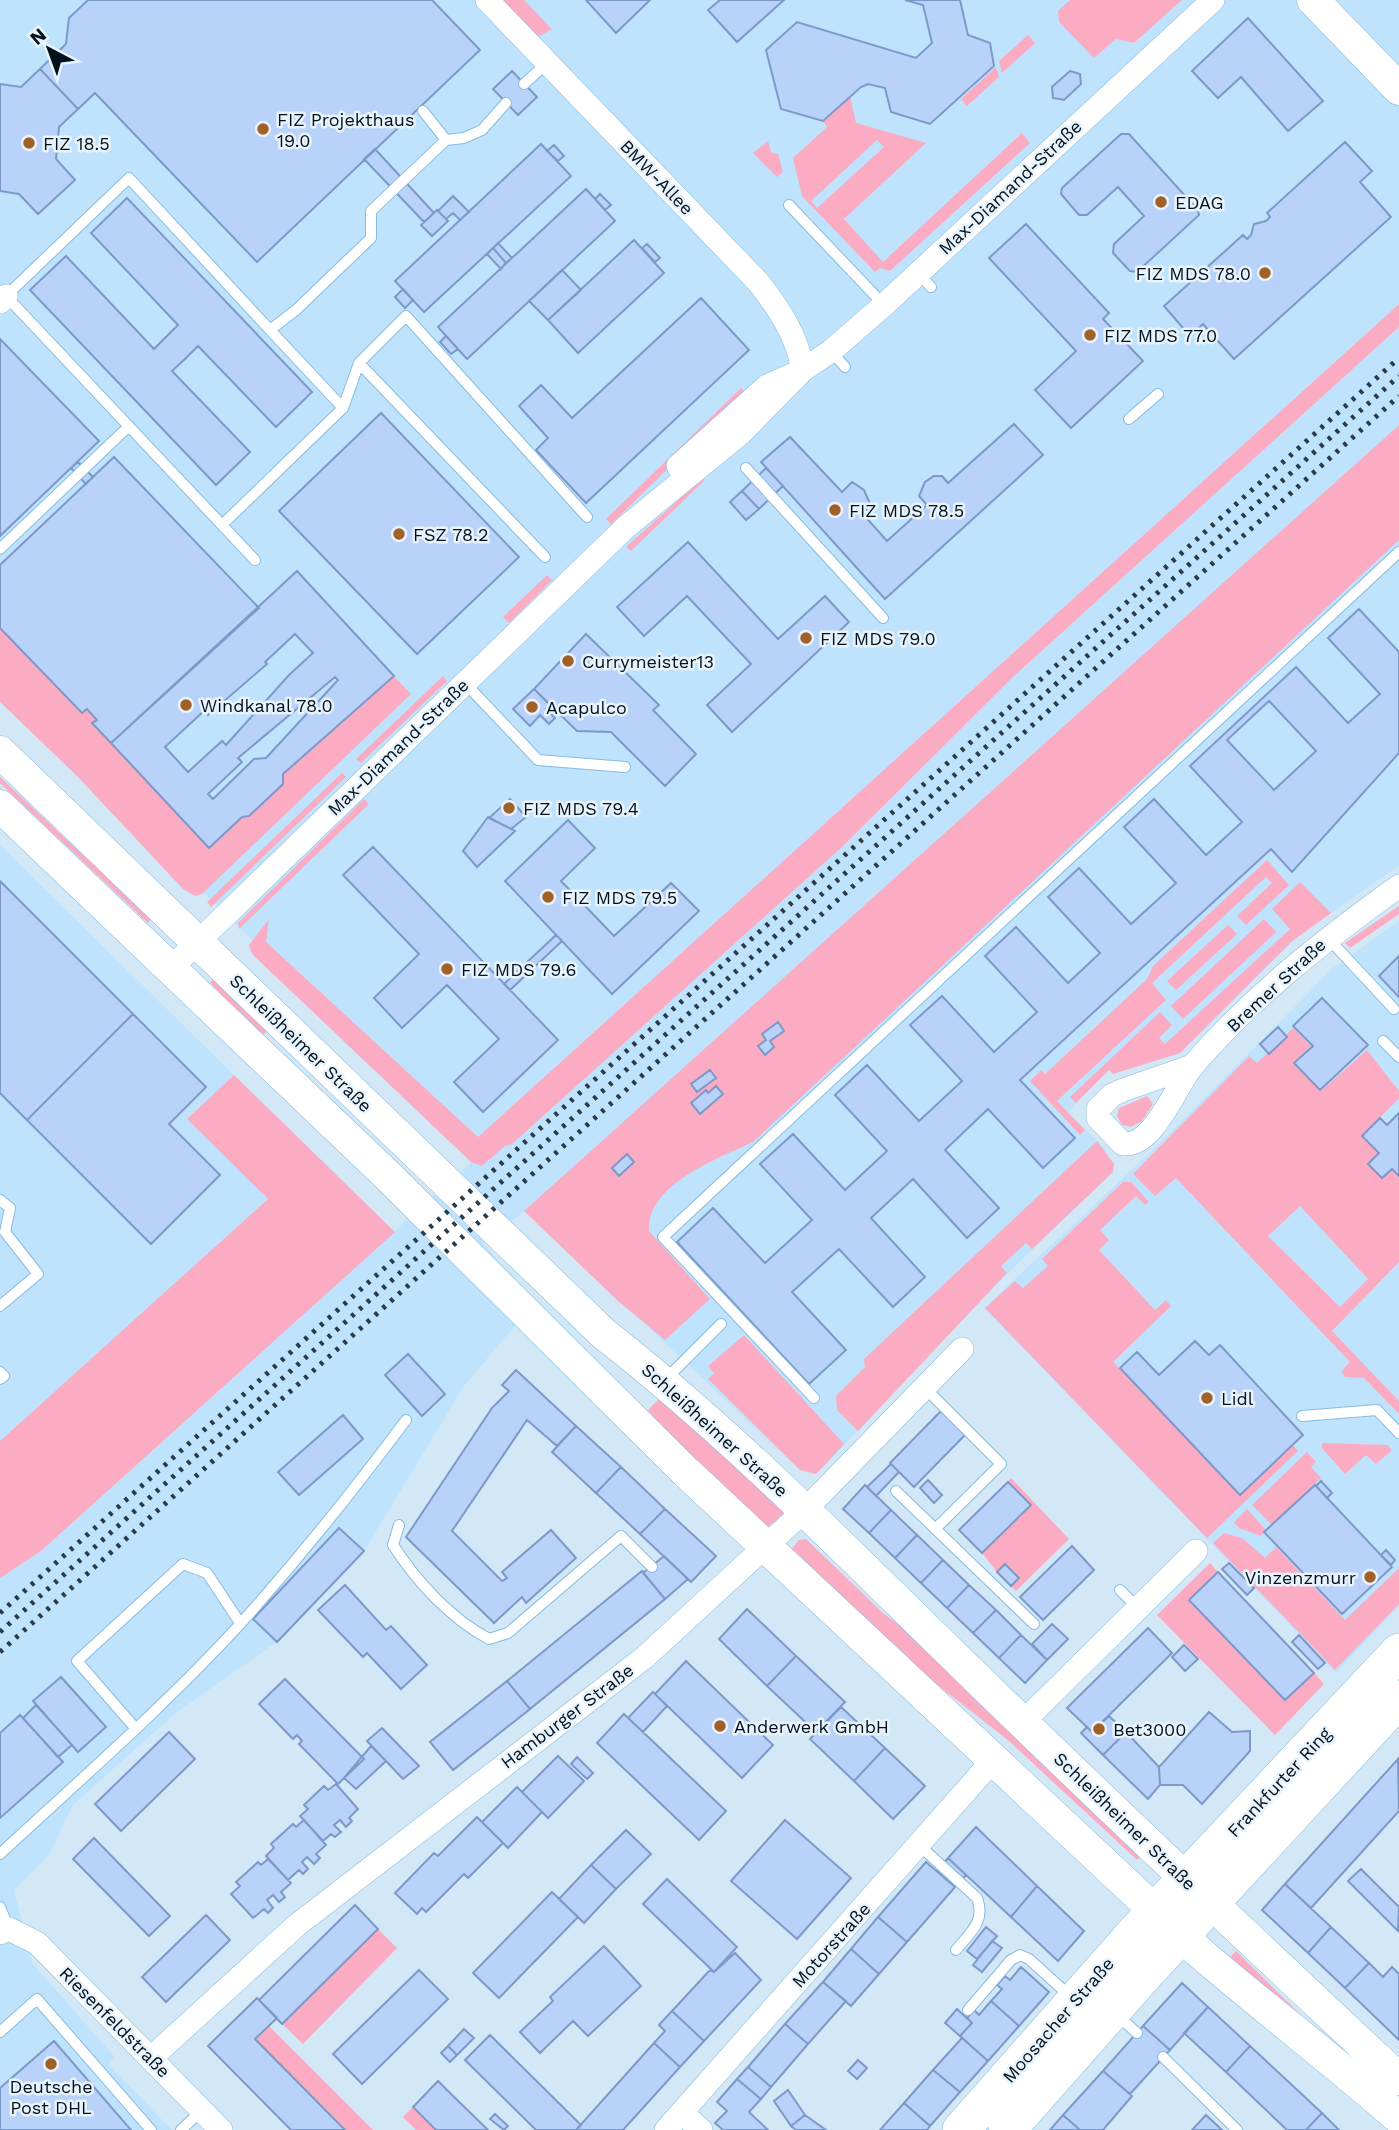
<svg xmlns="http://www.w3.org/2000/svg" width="1399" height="2130" viewBox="0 0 1399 2130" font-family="'Work Sans',sans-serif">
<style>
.built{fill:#bfe3fd}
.green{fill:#fbacc3;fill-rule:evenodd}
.building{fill:#b9d2f9;stroke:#7d99c8;stroke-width:2;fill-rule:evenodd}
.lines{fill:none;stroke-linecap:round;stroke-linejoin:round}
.lane-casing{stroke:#87bbe1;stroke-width:12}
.street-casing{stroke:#87bbe1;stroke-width:24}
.secondary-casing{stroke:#87bbe1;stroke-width:33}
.primary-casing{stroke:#87bbe1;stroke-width:38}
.lane{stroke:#fff;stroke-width:10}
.street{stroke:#fff;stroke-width:23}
.secondary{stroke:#fff;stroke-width:32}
.primary{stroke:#fff;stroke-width:37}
.rail{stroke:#293b49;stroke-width:5;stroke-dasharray:3.5 7;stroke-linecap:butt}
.poi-dot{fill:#9f6127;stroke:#e9f3fb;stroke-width:2.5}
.labels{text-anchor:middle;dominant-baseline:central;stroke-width:5;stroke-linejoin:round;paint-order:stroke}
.poi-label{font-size:18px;fill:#00111e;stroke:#e9f3fb;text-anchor:start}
.street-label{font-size:18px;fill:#00111e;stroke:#e9f3fb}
</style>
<rect width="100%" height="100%" fill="#d3e8f7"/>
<path class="built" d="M0,0H1399V304L467,1147L0,696Z
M1399,327V425L540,1199L483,1244L536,1301L464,1386L364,1551L277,1642L177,1712L73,1805L49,1855L14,1890L32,1963L115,2057L109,2065L172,2130H0V1578L41,1551L471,1162L482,1166L505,1146L512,1144L842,847L1013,677Z
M1399,470V866L1299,935L1180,1053L1113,1074L1109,1070L1076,1103L1068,1113L1107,1150L1104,1154L1114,1164L1113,1172L978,1302L821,1470L816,1474L800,1470L562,1246Z
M0,845L234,1075L188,1120L269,1199L0,1441Z
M1399,921V1606L1336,1673L984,1308L1154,1149L1334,967Z"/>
<path class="green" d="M502,0H524L552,29L537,37Z
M1070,0H1182L1134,43L1116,39L1094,58L1059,22L1058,11Z
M1028,35L1035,43L1002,73L999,61Z
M996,67L999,77L967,106L961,99Z
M850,96L856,123L926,143L844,219L883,262L1022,133L1030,143L890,271L880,268L875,272L802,196L793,158L827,127L823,121ZM877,140L884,147L817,208L811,201Z
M768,141L771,152L778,154L783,172L777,177L753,153Z
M1399,304V327L1013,677L842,847L512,1144L505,1146L482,1166L471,1162L252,954L249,945L269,919L266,942L478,1137Z
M741,388L746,393L611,524L606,519Z
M1399,425V540L753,1142C717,1159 647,1184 649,1231L710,1299L665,1340L618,1301L524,1211Z
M704,477L705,480L631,551L626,547Z
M547,575L552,580L509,623L503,617Z
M0,628L82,713L87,709L97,720L93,724L209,848L242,817L249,816L283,784V774L394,676L411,694L202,894L195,896L183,889L77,776L0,702Z
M443,676L447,681L361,763L356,759Z
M342,773L346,777L211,907L207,902Z
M0,777L151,919L148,923L0,783Z
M364,799L369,804L239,929L238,923Z
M1267,860L1289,885L1246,925L1237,916L1272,883L1266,877L1152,983L1166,1000L1057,1101L1085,1130L1080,1135L1030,1081L1041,1070L1045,1074L1147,979L1153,966Z
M1300,882L1331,913L1291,942L1180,1053L1113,1074L1109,1070L1076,1103L1070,1097L1160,1012L1172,1025L1159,1038L1165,1044L1290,929L1272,909Z
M1399,906V914L1350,948L1345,943Z
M1264,919L1276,932L1183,1019L1171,1006Z
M1228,925L1237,934L1176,990L1167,981Z
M214,978L268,1030L263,1035L210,983Z
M1293,1028L1311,1046L1293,1063L1321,1091L1367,1050L1399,1091V1098L1362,1136L1379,1153L1369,1164L1382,1178L1392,1169L1399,1176V1262L1332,1331L1399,1401V1414L1364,1378L1345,1377L1341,1372L1350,1362L1176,1178L1155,1196L1133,1174L1249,1056L1257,1063ZM1300,1206L1368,1279L1340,1307L1268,1236Z
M234,1075L395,1232L41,1551L0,1578V1441L268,1199L187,1119Z
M1147,1096L1153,1104L1142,1121L1131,1127L1122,1125L1117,1116L1119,1108Z
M1097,1141L1114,1164L1113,1172L1032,1249L1026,1243L1001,1266L1007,1273L858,1431L837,1410L836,1396L865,1367L864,1359Z
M1123,1182H1131L1149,1202L1145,1205L1136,1196L1100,1230L1109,1240L1099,1250L1155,1310L1166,1300L1171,1306L1113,1362L1240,1495L1292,1444L1298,1451L1207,1538L985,1308L1015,1281L1023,1288L1048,1266L1042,1259Z
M744,1335L844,1444L816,1474L800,1470L708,1379L714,1373L708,1366Z
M660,1398L784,1510L783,1516L764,1529L668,1437L648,1410Z
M1322,1443L1387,1445L1392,1450L1376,1464L1366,1455L1345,1474L1322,1448Z
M1307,1452L1316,1462L1311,1467L1321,1478L1272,1525L1252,1505Z
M1011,1478L1069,1539L1016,1591L1011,1586L1019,1578L1005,1564L997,1572L982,1553L1031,1505L1008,1482Z
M1247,1509L1266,1530L1261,1536L1239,1528L1234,1522Z
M1224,1533L1242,1538L1265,1558L1276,1547L1345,1620L1399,1568V1604L1335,1670L1213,1543Z
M806,1539L884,1614L915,1636L1144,1852L1137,1860L1009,1741L879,1639L790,1551L799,1540Z
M1210,1563L1218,1572L1190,1600L1285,1700L1314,1673L1324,1684L1275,1735L1157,1615Z
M378,1929L397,1948L303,2044L282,2024Z
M1236,1951L1311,2025L1399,2092V2103L1224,1963Z
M269,2026L373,2130H345L255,2039Z
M413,2107L436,2130H416L403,2117Z"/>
<path class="building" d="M88,0H432L480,50L257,262L95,93L78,109L40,69L66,44L69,18Z
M586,0H650L616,33Z
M720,0H784L737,42L708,10Z
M905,0H960L968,35L990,43L994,66L930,124L891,112L885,88L868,84L861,87L823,121L781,109L766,50L797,22L916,58L932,43L923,5Z
M1248,18L1323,101L1288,131L1241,77L1218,98L1192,71Z
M40,69L78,109L59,127L56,159L75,180L38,214L19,194L0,191V84L21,87Z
M512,71L537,97L518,115L493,89Z
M1070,71L1080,74L1081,84L1064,100L1053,98L1052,87Z
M1121,134H1129L1198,210L1199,215L1137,272L1130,271L1113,253L1114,244L1144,216L1118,187L1087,215H1079L1061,194L1062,188Z
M1345,142L1372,171L1360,182L1391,217L1234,359L1203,324L1190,336L1164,306L1243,235L1247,239L1251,235L1254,224L1266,221L1270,217L1267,213Z
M541,144L571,176L424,312L395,281Z
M554,145L564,156L558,161L547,151Z
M375,149L434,213L424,222L364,159Z
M586,189L615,221L467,359L438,327Z
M600,194L611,205L605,210L595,199Z
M453,196L469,212L460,220L453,213L446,219L438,211Z
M127,198L312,392L276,427L198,346L185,359L172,371L250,452L216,485L30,290L66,256L154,349L178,325L91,233Z
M437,210L448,221L432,236L421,225Z
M1026,224L1109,313L1103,319L1143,361L1071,428L1035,390L1076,351L989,258Z
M634,240L664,273L578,353L548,320Z
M498,243L512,258L506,263L493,248Z
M647,244L660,258L655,262L642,248Z
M493,248L506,263L501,269L487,254Z
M562,270L581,290L548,320L529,301Z
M403,289L413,300L405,308L395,297Z
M701,298L749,350L586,503L536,450L548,438L519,406L541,385L572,418Z
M446,336L458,349L451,354L440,342Z
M0,339L99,441L0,536Z
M381,413L519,557L417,654L279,511Z
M1014,424L1043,455L885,599L761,462L790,437L842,492L852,482L864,490L871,506L862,513L887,541L927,505L919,496L925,482L934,476H942L948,483Z
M114,457L259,608L111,743L92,723L97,720L87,709L82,713L0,628V565Z
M78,462L93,477L86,484L71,468Z
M766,468L783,486L759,509L742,491Z
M742,491L759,509L746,520L730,502Z
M688,542L778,639L825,596L849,622L732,732L707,705L751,664L687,596L644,636L617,607Z
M297,571L394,676L283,774V784L249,816L242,817L209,848L111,743ZM295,634L313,653L289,675L226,745L222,741L188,772L165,747L204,711L208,715L267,664L265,662ZM335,677L338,680L266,758L254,759L213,799L208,794L242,762L238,758Z
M1359,609L1399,652V753L1292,872L1271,849L1020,1080L1075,1138L1043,1168L988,1109L945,1150L999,1208L967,1238L913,1179L871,1218L925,1277L893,1307L839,1249L792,1292L846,1350L809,1384L677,1242L713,1208L765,1263L812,1220L760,1164L793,1134L845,1190L887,1151L835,1095L867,1065L919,1121L962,1081L910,1025L942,996L994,1052L1037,1012L985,956L1016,927L1068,983L1100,953L1048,897L1079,868L1131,924L1176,883L1124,827L1154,799L1206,855L1242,822L1190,766L1296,667L1348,723L1380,694L1328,638ZM1269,701L1316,751L1274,790L1227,740Z
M586,634L659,705L653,710L696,754L665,786L611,732L577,731L534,689Z
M534,689L550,705L546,709L555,718L549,724L540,715L530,726L513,709Z
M510,799L526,817L511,829L489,818Z
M488,817L515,831L477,867L463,851Z
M568,820L595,848L561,881L614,936L671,883L699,911L612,994L505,881Z
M373,847L558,1040L483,1112L454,1082L499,1039L447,985L402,1028L374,998L419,954L343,875Z
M0,881L133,1014L27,1120L0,1093Z
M556,935L562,941L510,990L504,984Z
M1399,956V997L1379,976Z
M1322,998L1368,1045L1320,1090L1294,1063L1313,1046L1293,1026Z
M133,1014L206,1087L169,1124L220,1175L151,1244L27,1120Z
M778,1022L784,1031L770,1041L774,1047L765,1055L758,1046L766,1040L762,1034Z
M1278,1027L1287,1037L1269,1054L1260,1044Z
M710,1070L716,1078L697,1092L691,1084Z
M716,1086L723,1094L700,1114L691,1103L706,1090L708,1093Z
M1399,1113V1176L1392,1169L1382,1178L1368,1164L1379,1153L1362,1136L1380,1118L1387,1125Z
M627,1154L634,1162L619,1176L612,1168Z
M1195,1341L1209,1355L1220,1345L1303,1435L1240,1495L1120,1368L1137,1352L1159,1375Z
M408,1354L445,1394L422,1416L385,1375Z
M516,1370L576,1426L557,1446L527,1420L452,1531L502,1581L507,1578L502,1572L551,1530L576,1558L526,1603L522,1597L494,1623L406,1537L492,1408L509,1391L502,1385Z
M941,1411L965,1435L914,1487L890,1463Z
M343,1415L363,1439L299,1495L278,1472Z
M576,1426L621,1467L596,1493L552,1452Z
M891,1464L899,1472L876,1496L867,1487Z
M621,1467L665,1509L640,1534L596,1493Z
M928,1480L942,1495L934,1503L920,1488Z
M1321,1481L1332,1493L1327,1498L1316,1486Z
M1008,1482L1031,1505L982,1553L959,1530Z
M865,1485L891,1510L869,1533L843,1509Z
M1315,1485L1392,1567L1342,1614L1264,1532Z
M665,1509L716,1556L691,1582L640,1534Z
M891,1510L917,1535L895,1558L869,1533Z
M339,1528L364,1551L277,1642L253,1619Z
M917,1535L943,1560L921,1583L895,1558Z
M1072,1546L1094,1570L1043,1620L1020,1597Z
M1386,1550L1395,1560L1391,1565L1381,1555Z
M664,1556L688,1579L665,1599L643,1573Z
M943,1560L969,1585L947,1608L921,1583Z
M1229,1563L1254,1588L1247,1595L1222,1569Z
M1005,1564L1019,1578L1011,1586L997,1572Z
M642,1571L665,1599L530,1709L507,1681Z
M1218,1572L1314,1673L1285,1700L1189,1600Z
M345,1585L386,1630L391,1626L427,1665L401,1689L367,1653L363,1657L318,1610Z
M969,1585L996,1610L973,1633L947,1608Z
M747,1609L796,1656L767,1686L719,1639Z
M996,1610L1021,1635L999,1658L973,1633Z
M1052,1624L1068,1639L1047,1660L1032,1644Z
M1148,1628L1172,1653L1092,1732L1067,1708Z
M1021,1635L1047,1660L1025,1683L999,1658Z
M1299,1635L1325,1663L1318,1669L1292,1642Z
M1184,1645L1198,1659L1185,1671L1172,1657Z
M796,1656L845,1702L816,1732L767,1686Z
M686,1661L773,1745L742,1778L655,1694Z
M61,1677L106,1727L78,1752L33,1701Z
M285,1679L364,1759L338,1784L299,1744L302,1741L297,1735L293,1739L259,1704Z
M507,1681L530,1709L453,1770L430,1742Z
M653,1692L667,1706L643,1732L628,1718Z
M36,1705L72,1745L58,1757L23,1718Z
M841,1707L885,1748L854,1781L810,1739Z
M1209,1712L1232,1732L1250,1731V1751L1202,1804L1183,1785H1160L1159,1767Z
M624,1714L726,1811L699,1840L597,1743Z
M20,1715L63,1762L0,1818V1733Z
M1109,1716L1126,1732L1103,1755L1081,1733L1087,1727L1092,1732Z
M382,1728L419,1766L403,1779L367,1741Z
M169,1732L195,1759L121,1831L95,1804Z
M1126,1732L1159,1767L1160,1785L1148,1799L1103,1755Z
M371,1746L386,1761L356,1789L344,1778Z
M885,1748L925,1786L893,1819L854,1781Z
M558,1756L584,1781L548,1818L522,1792Z
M577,1757L593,1773L587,1779L571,1764Z
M1398,1759L1399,1811L1311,1908L1285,1884Z
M336,1784L358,1809L349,1818L352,1821L346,1827L340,1820L334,1825L341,1832L335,1837L331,1834L323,1841L300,1816L308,1809L304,1805L324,1786L328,1790Z
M517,1787L542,1812L508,1848L482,1822Z
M477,1817L503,1843L468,1878L464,1874L426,1912L422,1908L417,1914L395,1893L434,1853L438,1856Z
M304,1820L326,1845L316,1854L320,1858L314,1864L307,1857L302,1862L308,1869L303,1874L299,1870L288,1880L266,1856L274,1848L271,1844L293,1824L296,1827Z
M785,1820L851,1878L797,1939L731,1881Z
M976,1827L1037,1886L1011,1917L948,1858Z
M626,1830L651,1854L616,1889L591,1865Z
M94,1838L170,1916L149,1936L73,1859Z
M948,1858L966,1875L955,1887L937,1871Z
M268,1859L291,1883L281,1892L285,1897L279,1902L273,1895L267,1900L273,1908L268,1913L264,1909L253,1918L231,1894L240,1886L236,1882L258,1862L261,1865Z
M926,1862L955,1887L907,1942L878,1917Z
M591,1865L616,1889L584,1923L559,1899Z
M1361,1869L1399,1907L1398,1931L1348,1881Z
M667,1879L737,1947L714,1972L643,1904Z
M1285,1884L1331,1927L1308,1953L1262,1910Z
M1037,1886L1084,1931L1058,1961L1011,1917Z
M552,1892L578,1917L499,1998L473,1973Z
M355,1905L378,1929L282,2024L259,2000Z
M206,1915L230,1940L166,2002L142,1977Z
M878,1917L907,1942L879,1974L851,1949Z
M986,1927L997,1936L977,1959L967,1951Z
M1331,1927L1369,1963L1345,1988L1308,1953Z
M992,1941L1002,1948L982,1972L973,1965Z
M604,1946L641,1986L588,2036L573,2021L540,2053L520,2032L553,2001L550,1997Z
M851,1949L879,1974L851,2006L823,1982Z
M735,1953L761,1980L704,2041L672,2011L710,1970L714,1972Z
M1369,1963L1383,1977L1392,1967L1399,1974V2040L1345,1988Z
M1021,1967L1049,1992L1019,2026L991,2001L1002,1989L997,1985L1005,1976L1010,1980Z
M419,1970L448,1999L362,2084L333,2054Z
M823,1982L846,2001L808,2044L785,2024Z
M1182,1983L1208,2007L1170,2050L1143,2026Z
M257,1998L277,2018L255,2039L345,2130H291L208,2046Z
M991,2001L1019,2026L988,2061L960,2036L972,2023L967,2018L974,2010L979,2015Z
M1208,2007L1250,2046L1226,2072L1184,2033Z
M957,2009L972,2023L960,2036L945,2023Z
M672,2011L704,2041L680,2067L654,2043L665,2031L659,2025Z
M785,2024L808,2044L771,2087L748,2067Z
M1143,2026L1170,2050L1130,2094L1103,2071Z
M464,2029L474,2038L457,2055L448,2046Z
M490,2035L581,2125L576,2130H536L465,2060Z
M962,2038L988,2061L960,2092L933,2070Z
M54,2041L131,2130H0V2088Z
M654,2043L680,2067L623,2130H576Z
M448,2046L457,2055L450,2062L441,2053Z
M1250,2046L1322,2113L1306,2130H1287L1226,2072Z
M858,2060L867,2068L857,2079L848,2071Z
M748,2067L771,2087L761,2099L737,2079Z
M933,2070L960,2092L930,2126L904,2103Z
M1103,2071L1132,2096L1103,2130H1080L1063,2115Z
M737,2079L761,2099L749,2112L768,2130H723L715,2123L727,2111L717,2102Z
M438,2081L447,2090L488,2130H436L413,2107Z
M788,2090L805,2115L791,2126L774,2101Z
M904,2103L930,2126L927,2130H880Z
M1322,2113L1339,2130H1306Z
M495,2114L508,2126L504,2130L490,2119Z
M805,2115L826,2130H796L791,2126Z
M1063,2115L1080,2130H1050Z
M1206,2115L1222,2130H1192Z"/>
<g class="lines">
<defs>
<path id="lane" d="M524,84L546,64
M423,111L446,140
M789,205L884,305
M918,273L931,287
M5,295L255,560
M6,296L129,178L270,330L296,310L371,238V211L446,140L464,138L482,130L506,103
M270,330L343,408
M831,351L845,367
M359,363L545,557
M1129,419L1158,394
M746,468L883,618
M222,525L343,408L359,363L406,316L587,517
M0,549L129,426
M465,683L538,760L625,767
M1327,937L1394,1009
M1383,1041L1399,1057
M0,1200L10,1208L5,1232L38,1274L0,1306
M0,1372L4,1376L0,1379
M666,1379L721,1324
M923,1386L1001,1464L935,1529
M814,1398L663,1237L1399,552
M1302,1416L1377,1410L1399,1433
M896,1491L1034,1624
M399,1525L393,1545C416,1581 451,1619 489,1639L508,1633L621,1536L652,1567
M1120,1590L1138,1608
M136,1729L77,1661L183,1564L207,1573L240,1623
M920,1846L977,1898C986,1921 970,1933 956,1950
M0,1854C82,1778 167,1704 242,1622C300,1557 354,1490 406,1420
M0,1907L9,1929
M968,2010L1011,1960L1020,1955L1029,1959L1072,1998
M1117,2015L1137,2033
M0,2032L37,1999L151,2130
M1163,2057L1237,2130
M181,2130L202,2110"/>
<path id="street" d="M487,0L759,283C780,310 797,336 803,370
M0,302L6,296
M678,466L767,386L803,370L831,351L884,305L1213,0
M171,968L626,527L741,433L803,370
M1192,1066L1123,1090L1112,1095L1098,1109V1118L1123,1144C1155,1147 1176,1084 1194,1064C1254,995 1325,939 1399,886
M1022,1723L1196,1551
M0,1933L9,1929L37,1943L221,2130
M151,2058L297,1925L645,1657L804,1511L962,1349
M682,2113L701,2130
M666,2130L995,1758"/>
<path id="secondary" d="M1313,0L1399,89
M0,752L604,1334C732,1434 846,1551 962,1664C1106,1804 1252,1942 1399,2079
M0,806L389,1177L686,1472L1198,1951C1264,2008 1333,2060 1399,2118"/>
<path id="primary" d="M961,2130L1135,1933L1399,1652
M1007,2130L1144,1975L1399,1699"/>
</defs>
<use href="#lane" class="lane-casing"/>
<use href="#street" class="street-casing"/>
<use href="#secondary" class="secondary-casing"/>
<use href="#primary" class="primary-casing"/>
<use href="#lane" class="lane"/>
<use href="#street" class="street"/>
<use href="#secondary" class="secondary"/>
<use href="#primary" class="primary"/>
<path class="rail" d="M0,1613L1399,358
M0,1632L1399,376
M0,1652L1399,396"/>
</g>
<g class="poi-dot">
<circle cx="263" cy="129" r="7"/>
<circle cx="29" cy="143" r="7"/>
<circle cx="1161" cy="202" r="7"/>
<circle cx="1265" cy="273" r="7"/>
<circle cx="1090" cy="335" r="7"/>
<circle cx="835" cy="510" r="7"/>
<circle cx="399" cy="534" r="7"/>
<circle cx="806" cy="638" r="7"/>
<circle cx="568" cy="661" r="7"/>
<circle cx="186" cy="705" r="7"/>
<circle cx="532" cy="707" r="7"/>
<circle cx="509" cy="808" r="7"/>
<circle cx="548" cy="897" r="7"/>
<circle cx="447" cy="969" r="7"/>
<circle cx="1207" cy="1398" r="7"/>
<circle cx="1370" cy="1577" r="7"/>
<circle cx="720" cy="1726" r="7"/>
<circle cx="1099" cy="1729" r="7"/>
<circle cx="51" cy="2064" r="7"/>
</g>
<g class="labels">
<g class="poi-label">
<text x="277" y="119">FIZ Projekthaus<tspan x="277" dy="21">19.0</tspan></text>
<text x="43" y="143">FIZ 18.5</text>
<text x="1175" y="202">EDAG</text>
<text x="1251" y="273" text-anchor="end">FIZ MDS 78.0</text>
<text x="1104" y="335">FIZ MDS 77.0</text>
<text x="849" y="510">FIZ MDS 78.5</text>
<text x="413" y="534">FSZ 78.2</text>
<text x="820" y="638">FIZ MDS 79.0</text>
<text x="582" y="661">Currymeister13</text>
<text x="200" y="705">Windkanal 78.0</text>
<text x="546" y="707">Acapulco</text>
<text x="523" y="808">FIZ MDS 79.4</text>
<text x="562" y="897">FIZ MDS 79.5</text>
<text x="461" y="969">FIZ MDS 79.6</text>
<text x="1221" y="1398">Lidl</text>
<text x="1356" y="1577" text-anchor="end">Vinzenzmurr</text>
<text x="734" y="1726">Anderwerk GmbH</text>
<text x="1113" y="1729">Bet3000</text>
<text x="51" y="2086" text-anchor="middle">Deutsche<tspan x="51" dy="21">Post DHL</tspan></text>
</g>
<g class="street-label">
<text transform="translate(657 177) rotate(46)">BMW-Allee</text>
<text transform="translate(1010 187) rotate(-43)">Max-Diamand-Straße</text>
<text transform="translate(398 747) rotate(-44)">Max-Diamand-Straße</text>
<text transform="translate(1276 985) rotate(-43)">Bremer Straße</text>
<text transform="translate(301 1043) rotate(44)">Schleißheimer Straße</text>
<text transform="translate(715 1430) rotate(42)">Schleißheimer Straße</text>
<text transform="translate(567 1716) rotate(-37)">Hamburger Straße</text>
<text transform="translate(1279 1782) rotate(-47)">Frankfurter Ring</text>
<text transform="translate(1125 1821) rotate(44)">Schleißheimer Straße</text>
<text transform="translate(831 1945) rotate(-48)">Motorstraße</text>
<text transform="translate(1058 2020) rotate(-49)">Moosacher Straße</text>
<text transform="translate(115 2022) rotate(45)">Riesenfeldstraße</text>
</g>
</g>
<g transform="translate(49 49) rotate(319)" stroke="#e9f3fb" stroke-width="5" paint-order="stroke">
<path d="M0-5L12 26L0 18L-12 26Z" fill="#00111e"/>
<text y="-10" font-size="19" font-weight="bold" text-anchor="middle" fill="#00111e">N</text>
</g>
</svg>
